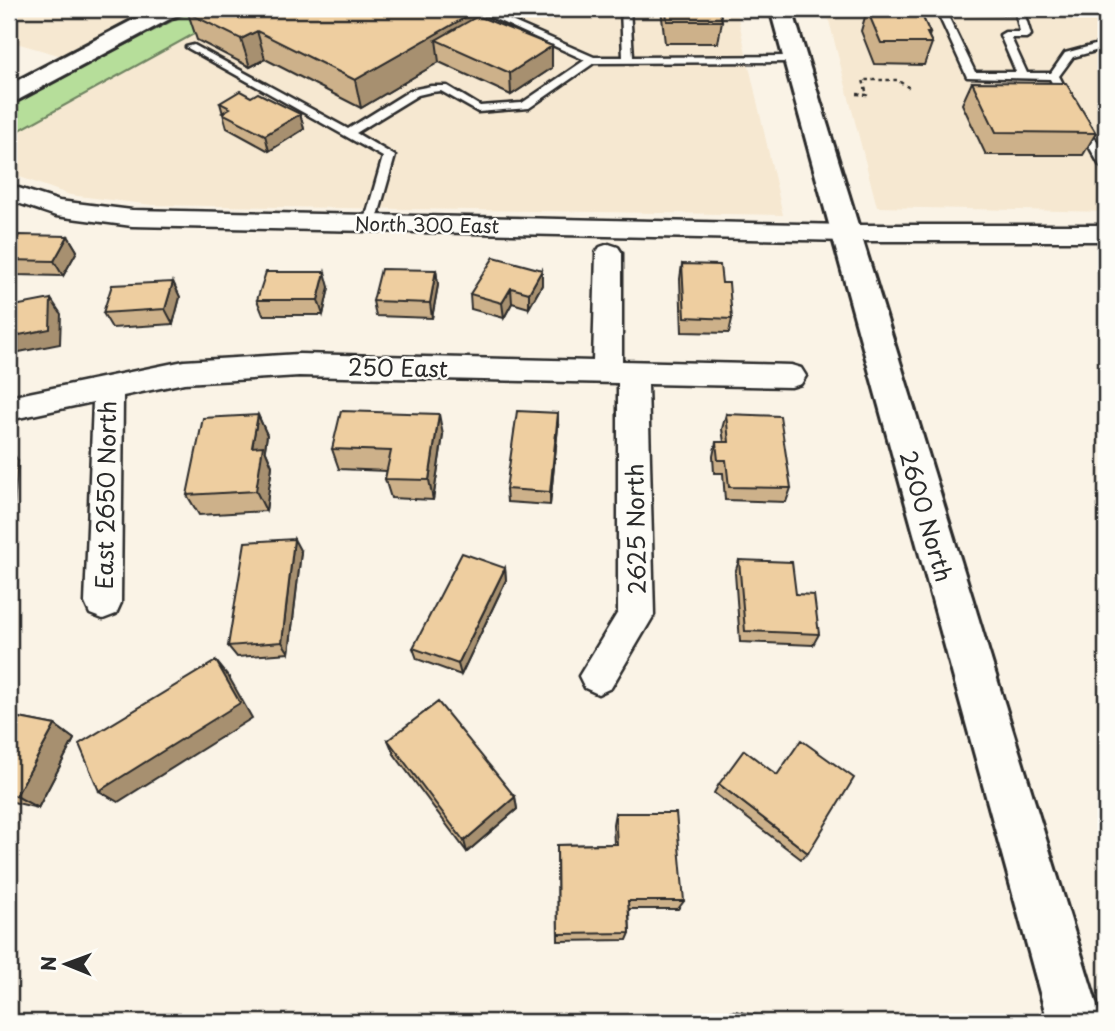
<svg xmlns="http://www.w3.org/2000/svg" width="1115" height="1031" viewBox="0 0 1115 1031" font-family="'Playpen Sans',sans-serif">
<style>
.built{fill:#f6e8d1}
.green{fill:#b6de9a;stroke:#708462;stroke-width:2}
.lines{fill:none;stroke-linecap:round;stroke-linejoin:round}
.service-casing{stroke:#2b2b2b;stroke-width:5}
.minor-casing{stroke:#2b2b2b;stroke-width:5}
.tertiary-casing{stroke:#2b2b2b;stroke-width:6}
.primary-casing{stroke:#2b2b2b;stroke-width:6}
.path{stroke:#2b2b2b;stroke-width:2.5;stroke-dasharray:3.5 3.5;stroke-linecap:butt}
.service{fill:#fdfcf7;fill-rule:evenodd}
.minor{fill:#fdfcf7;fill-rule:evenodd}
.tertiary{fill:#fdfcf7;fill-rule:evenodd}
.primary{fill:#fdfcf7;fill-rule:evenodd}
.wall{fill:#cdb18a;stroke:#2b2b2b;stroke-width:2}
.shaded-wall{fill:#a79070;stroke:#2b2b2b;stroke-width:2}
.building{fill:#eecea0;stroke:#2b2b2b;stroke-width:2}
.labels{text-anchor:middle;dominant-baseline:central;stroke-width:5;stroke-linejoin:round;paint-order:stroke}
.far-street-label{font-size:19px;fill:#2b2b2b;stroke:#fdfcf7}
.street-label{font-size:23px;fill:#2b2b2b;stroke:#fdfcf7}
</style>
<rect width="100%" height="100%" fill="#faf3e6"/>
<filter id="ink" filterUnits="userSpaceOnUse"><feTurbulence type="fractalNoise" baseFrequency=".0143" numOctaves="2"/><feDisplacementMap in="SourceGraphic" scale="14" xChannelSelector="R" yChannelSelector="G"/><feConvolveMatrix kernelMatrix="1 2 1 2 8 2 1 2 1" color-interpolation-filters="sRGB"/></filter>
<g filter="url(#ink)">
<path class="built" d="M9,9H149L62,56L9,41Z
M248,9H736L783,215L152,205L70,195L9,173V136L192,35Z
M826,9H1106V212L877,207Z"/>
<path class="green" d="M195,9H250L192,35L9,136V105Z"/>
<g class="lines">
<defs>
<path id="service" d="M473,9H484L594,57H623L621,9H630L633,57L792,56L797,59L792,62L594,63L529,108L478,112L441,91L431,92L418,95L356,133L395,156L376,223L370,227L364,223L383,157L186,47L194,45L348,129L411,90L431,86H447L480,106L522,103L585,60Z
M936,9H1023L1031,35L1026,38H1011L1027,73H1051L1065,53L1106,42V48L1073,57L1059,76L1072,101L1067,104L1062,101L1050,79L967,77ZM946,12L1016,14L1020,32H1005L1000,35L1016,72H975Z
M1077,121L1086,123L1106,157V169L1100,166L1076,123Z"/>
<path id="minor" d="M9,185L59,201L132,210L848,225H1106V241H848L132,226L56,216L9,200Z
M609,244L618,247L622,253V361L791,365L801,368L806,376L801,384L791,387L648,384L654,615L611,688L598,694L585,688L579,676L618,612V383L299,376L184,383L123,396L121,603L116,614L103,619L90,614L85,603L93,402L9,420V397L184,361L299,354L593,361L596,253L600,247Z"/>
<path id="tertiary" d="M154,9H182L179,14L18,100L9,103V85Z"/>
<path id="primary" d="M770,9H792L1102,1022H1048Z"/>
</defs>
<use href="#service" class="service-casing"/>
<use href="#minor" class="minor-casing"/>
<use href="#tertiary" class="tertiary-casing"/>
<use href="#primary" class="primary-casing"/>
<path class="path" d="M857,94L867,95L863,80H897L911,89"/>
<use href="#service" class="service"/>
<use href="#minor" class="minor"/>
<use href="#tertiary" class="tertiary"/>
<use href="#primary" class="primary"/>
</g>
<path class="wall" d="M661,9H719L722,21L718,43H665Z
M868,9H919L930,33L929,37L932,43L924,65L874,64L861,31L867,10Z
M188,13L478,16L552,46V68L511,95L439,62L361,108L265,59L250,67L197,40Z
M972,82L1096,133L1083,155H986L962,104Z
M251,97L300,114L304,129L269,151L227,128L220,103Z
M68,236L77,251L63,276L15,275L9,266V252Z
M682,264L722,283L732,319L729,333L682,332L680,279Z
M436,270L438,285L432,318L376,316L373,301Z
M542,270V285L529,308L512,303L504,318L471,309L470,294Z
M173,282L180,297L173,324L112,328L103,313Z
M329,287L323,315H263L257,300Z
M726,414L791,488L786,502L725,500L723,473H714L713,456L716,442H724L722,429Z
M258,415L267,435L265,449L272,466L266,511L199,515L187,495Z
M558,427L550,505L507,502L506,489Z
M443,435L433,500L391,498L385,479L387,471L339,469L332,449Z
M301,552L289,653L237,657L228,646Z
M739,560L796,594L819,634L813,645L740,642L735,573Z
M505,568L506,580L461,675L417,659L413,648Z
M9,716L55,725L74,739L38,808L9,801Z
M388,740L515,797L517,809L467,852L394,754Z
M719,784L808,853L801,859L714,793Z
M615,813L684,901L678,909H629L630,933L627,940L558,941L557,845L614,844L613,824Z
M734,1011L787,1022H728L729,1013Z"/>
<path class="shaded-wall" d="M478,10L480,38L436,40L439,62L361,108L355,80Z
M257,31L265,59L250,67L241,39Z
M552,46V68L511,95L510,73Z
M300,114L304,129L269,151L265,135Z
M68,236L77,251L63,276L54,261Z
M436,270L438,285L432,318L430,303Z
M542,270V285L529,308V293Z
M325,272L329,287L323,315L318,300Z
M173,282L180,297L173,324L165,309Z
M511,288L512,303L504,318L502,303Z
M51,299L61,314L60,344L9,354V337Z
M558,413V427L550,505V492Z
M439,414L443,435L433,500L429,480Z
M258,415L267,435L265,449L272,466L266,511L256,491L252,447Z
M9,449L18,460L11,542H9Z
M294,539L301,552L289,653L282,642Z
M505,568L506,580L461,675L458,664Z
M216,661L229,677L252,718L118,802L99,791Z
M55,725L74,739L38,808L16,796Z
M515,797L517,809L467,852L464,841Z"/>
<path class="building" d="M196,9H475L478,10L355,80L257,31L241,39L188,13Z
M666,9H719L722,21H667Z
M872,9H919L930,33H927L932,43H881L867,10H873Z
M478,16L552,46L510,73L436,40Z
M972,82L1066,83L1096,133L996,132Z
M240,91L251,97L258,93L300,114L265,135L222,113L230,108L220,103Z
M19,235L68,236L54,261L9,260V252Z
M494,257L542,270L529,293L511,288L502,303L470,294Z
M682,264L720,265L722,283H729L732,319L685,317Z
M381,269L436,270L430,303L373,301Z
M266,272H325L318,300H257Z
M173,282L165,309L103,313L112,285Z
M51,299L50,329L9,337V307Z
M341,411L439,414L429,480L385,479L391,451L332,449Z
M517,411L558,413L550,492L506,489Z
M726,414L780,416L791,488L729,487L726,460H718L716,442H729Z
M258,415L252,447L263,446L256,491L187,495L203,418Z
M294,539L282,642L228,646L245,542Z
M462,553L505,568L458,664L413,648Z
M739,560L792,562L796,594L814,595L819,634L745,631Z
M216,661L240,703L99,791L79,744Z
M438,702L515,797L464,841L388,740Z
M9,716L55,725L16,796L9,795Z
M801,740L854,778L808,853L719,784L744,750L777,775Z
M615,813H676L684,901H628L630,933L558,934L557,845L617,844Z
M734,1011L787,1022H734Z"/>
</g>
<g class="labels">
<g class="far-street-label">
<text transform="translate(427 224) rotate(1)">North 300 East</text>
</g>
<g class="street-label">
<text transform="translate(398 367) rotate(1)">250 East</text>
<text transform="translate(105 495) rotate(-89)">East 2650 North</text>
<text transform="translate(927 516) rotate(74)">2600 North</text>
<text transform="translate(635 529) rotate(-91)">2625 North</text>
</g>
</g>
<rect width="1115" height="1031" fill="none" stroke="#fdfcf7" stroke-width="35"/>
<rect x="18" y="18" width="1080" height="996" fill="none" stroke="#2b2b2b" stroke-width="2.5" filter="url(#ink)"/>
<g transform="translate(66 964) rotate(271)" stroke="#fdfcf7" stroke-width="5" paint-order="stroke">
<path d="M0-5L12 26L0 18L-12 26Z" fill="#2b2b2b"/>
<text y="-10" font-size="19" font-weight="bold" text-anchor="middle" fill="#2b2b2b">N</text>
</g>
</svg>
